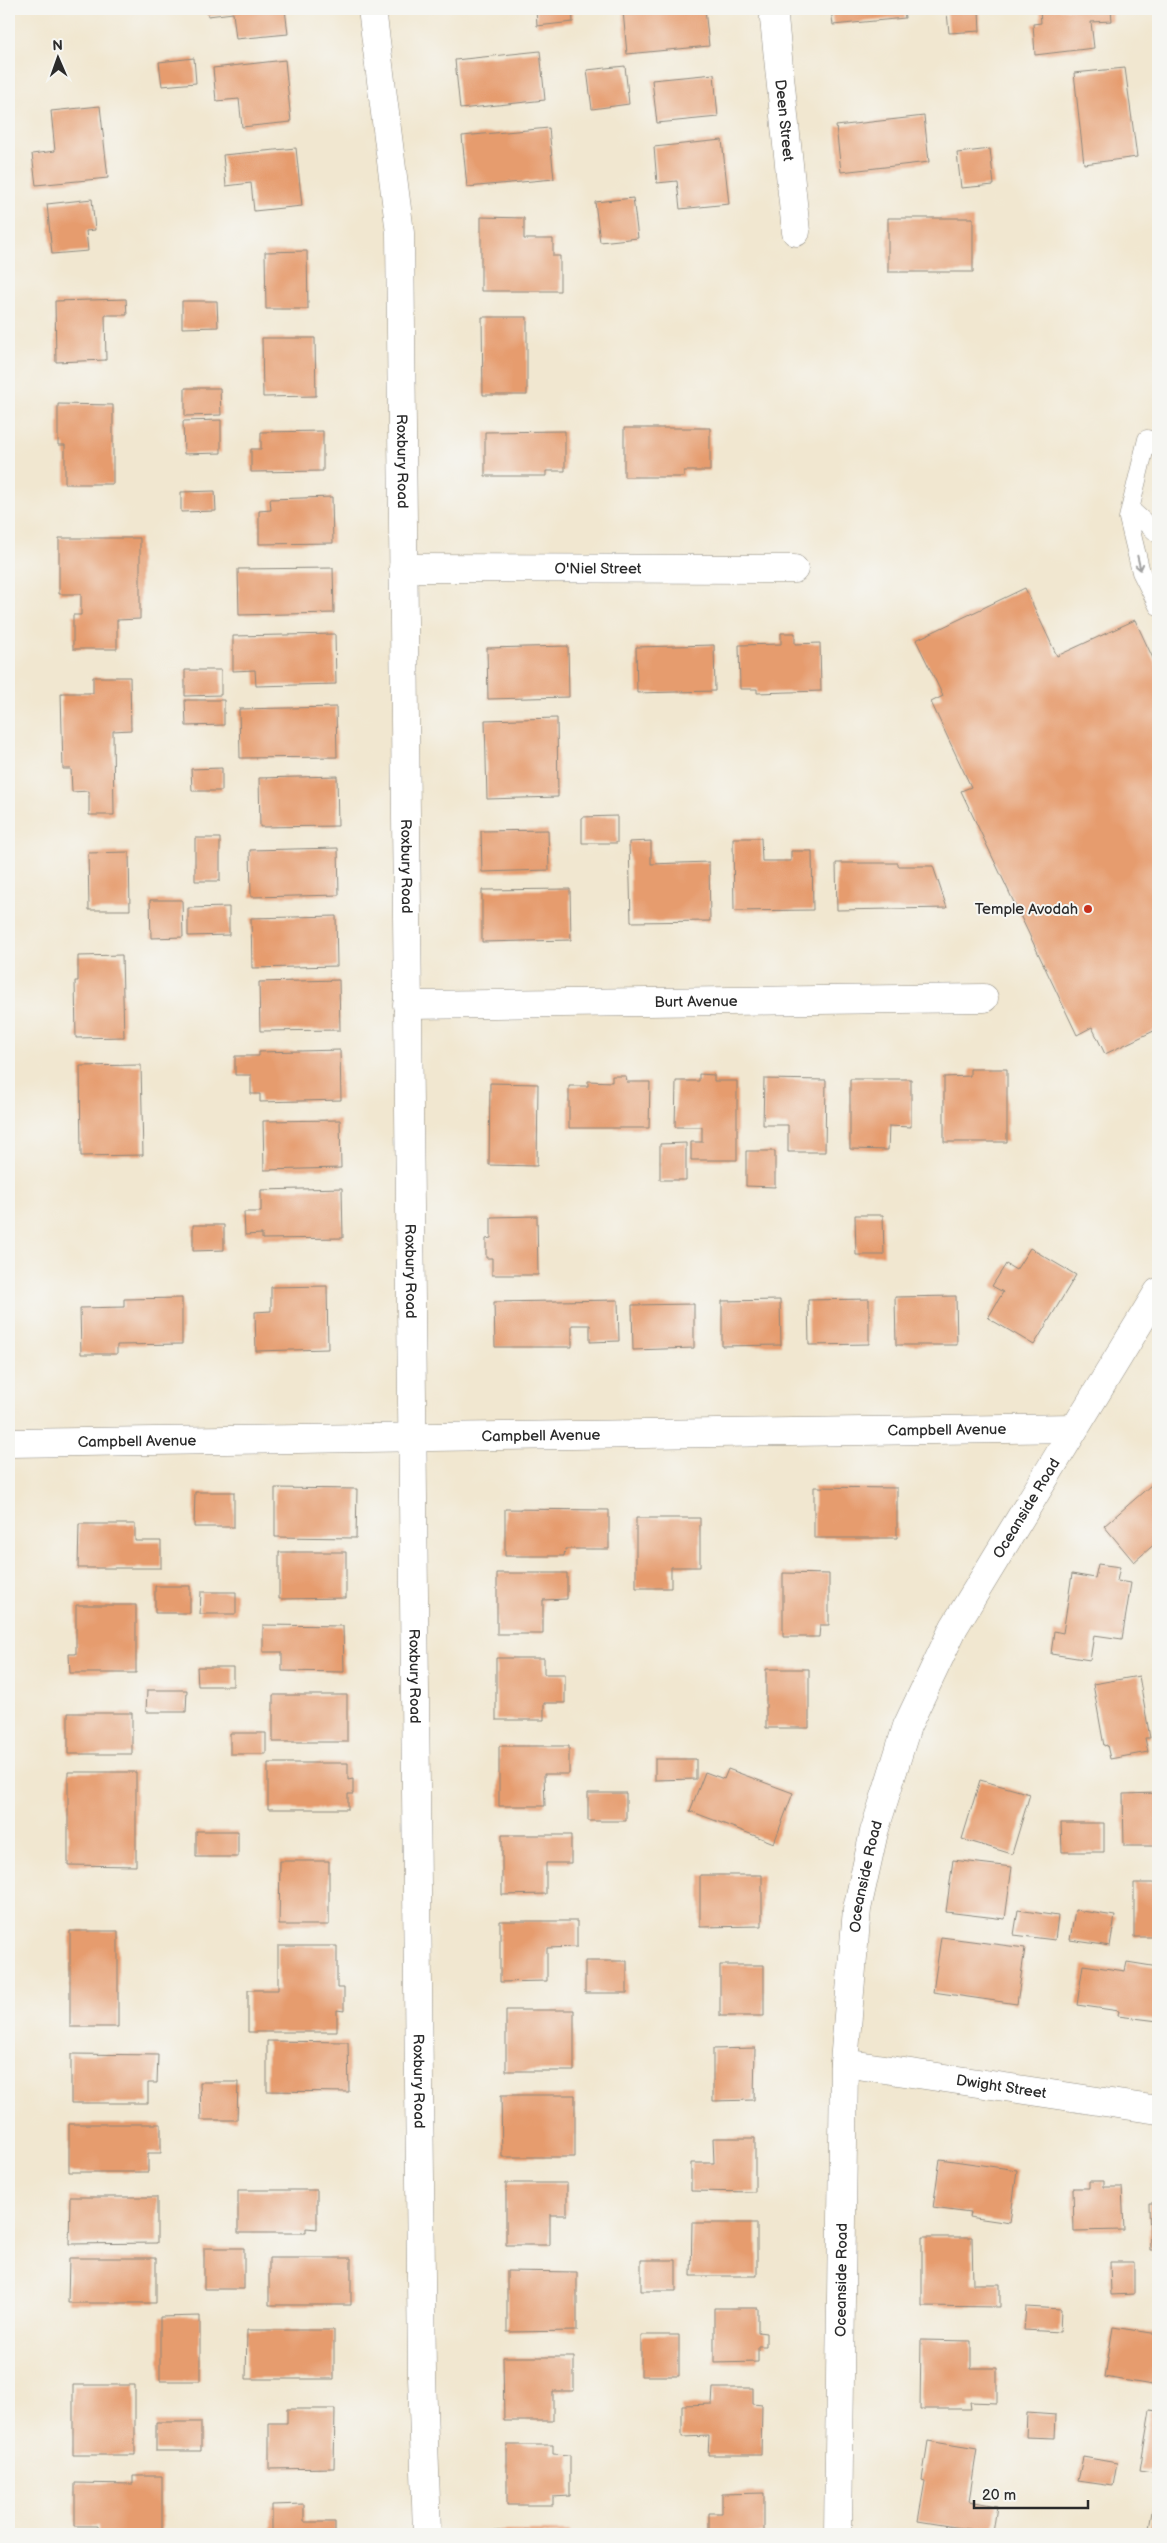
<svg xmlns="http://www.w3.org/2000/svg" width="1167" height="2543" viewBox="0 0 1167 2543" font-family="'Balsamiq Sans',sans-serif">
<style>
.building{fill:#e69c6e}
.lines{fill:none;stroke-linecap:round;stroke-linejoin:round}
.service-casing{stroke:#8e897e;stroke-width:19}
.minor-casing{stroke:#8e897e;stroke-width:29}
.secondary-casing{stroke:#8e897e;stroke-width:29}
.service{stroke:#fff;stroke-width:18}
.minor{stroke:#fff;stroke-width:28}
.secondary{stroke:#fff;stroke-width:28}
.oneway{stroke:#a0a0a0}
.poi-dot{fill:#c8321e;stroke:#f6f6f2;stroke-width:2}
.labels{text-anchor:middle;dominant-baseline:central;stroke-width:4;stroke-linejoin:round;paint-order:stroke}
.street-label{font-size:15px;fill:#2b2b2b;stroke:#f6f6f2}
.poi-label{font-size:15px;fill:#2b2b2b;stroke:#f6f6f2;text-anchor:end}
</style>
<rect width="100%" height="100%" fill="#f6f6f2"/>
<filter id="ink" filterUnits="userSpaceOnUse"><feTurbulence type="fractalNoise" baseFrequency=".02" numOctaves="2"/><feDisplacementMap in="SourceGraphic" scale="10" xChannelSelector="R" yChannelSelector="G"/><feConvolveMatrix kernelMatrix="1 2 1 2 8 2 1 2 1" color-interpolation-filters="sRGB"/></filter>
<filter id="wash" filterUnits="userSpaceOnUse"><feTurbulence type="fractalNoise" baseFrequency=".0096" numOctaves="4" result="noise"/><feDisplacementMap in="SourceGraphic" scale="20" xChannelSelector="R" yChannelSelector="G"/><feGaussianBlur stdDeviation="1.12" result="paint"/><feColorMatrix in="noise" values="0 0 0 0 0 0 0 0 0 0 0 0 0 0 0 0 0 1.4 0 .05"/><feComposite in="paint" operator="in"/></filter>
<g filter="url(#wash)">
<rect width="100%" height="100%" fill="#f1e7d0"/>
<g id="blocks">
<path class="building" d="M207,9H285L288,34L236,39L233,13L208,16Z
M536,9H572L573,22L537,26Z
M641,9H705L709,46L627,54L623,11Z
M831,9H904L905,18L833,25Z
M1040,9H1111L1112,21L1091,22L1094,48L1035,55L1033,24L1041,23Z
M979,10L980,31L949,33L947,12Z
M540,51L545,100L460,109L455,60Z
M194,58L196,83L162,86L159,62Z
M285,60L291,122L242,127L239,99L216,101L213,68Z
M625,66L629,104L592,109L587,70Z
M1125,68L1137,157L1084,164L1074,73Z
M714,74L718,117L657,123L652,80Z
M100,106L108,178L36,185L32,154L55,151L51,111Z
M924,116L929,162L841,172L836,126Z
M549,128L554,179L467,187L462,136Z
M722,140L729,204L680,209L677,181L657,183L654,147Z
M296,148L302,206L254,211L251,183L226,186L223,155Z
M990,149L994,185L961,188L957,153Z
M633,198L638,238L600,242L595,202Z
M92,199L95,230L86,231L88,251L52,254L47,204Z
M481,217L524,218V239H553V256H560V291H481Z
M888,218H973V272H888Z
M307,251L308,309H266L265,252Z
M126,299L127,315H105L106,360L56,362L55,301Z
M182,301H217L218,327L182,328Z
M482,317H527V395H483Z
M262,338H315L316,396L263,397Z
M185,388H220L221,415L185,416Z
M58,404L113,405V484H65V445H58Z
M221,420V453L184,454L183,421Z
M624,428H710V471H684V477H624Z
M323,431V471L251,472V449H261V432Z
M565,431V471H546V476H485V432Z
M215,491L216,511L181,512V492Z
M332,497L333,543L259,544V511L271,510L270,499Z
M59,538H140V619L117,620V649H73V615H81V594H59Z
M333,568L334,613L239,615L238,569Z
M1025,588L1057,656L1135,620L1158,669V1029L1105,1054L1092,1027L1077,1035L961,791L971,787L931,702L943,696L916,640Z
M781,633H795V644L820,643L821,691L757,693V689H740L739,645L781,644Z
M335,634L336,684L256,686L255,670L233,671V636Z
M714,645L715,691L637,693L636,647Z
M568,646L569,697L488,699L487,648Z
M185,670H221V695L185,696Z
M93,677H130L131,730L113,731L114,815H89V791L72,792L71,769H63L61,693H93Z
M185,700H224V725L186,726Z
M336,707L337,757L240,758L239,709Z
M557,718L558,797L487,799L485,720Z
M222,768V791H192L191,769Z
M337,776L338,826L260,827L259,778Z
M617,816V843H582V817Z
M548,830L549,870L482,872L481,831Z
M195,838H220V881H195Z
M733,838H761L762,861H791V851H812L813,910L734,911Z
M651,841V864L709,862L710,921L631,922L629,842Z
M338,848L339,895L251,897L250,850Z
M129,852L130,910H89L88,853Z
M836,863H898V866H933L947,908L837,910Z
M570,889L571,940L482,942V890Z
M150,900H182L183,937L151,938Z
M229,907V935L188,936V908Z
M336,916L337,966L252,968L251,918Z
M122,955L124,1037L76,1038L75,981H78V956Z
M339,980L340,1030L260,1031L259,982Z
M340,1050L341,1100L260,1102V1094H251V1075H235V1056H259V1052Z
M141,1065L143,1155L81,1156L80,1066Z
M970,1069H1007V1142H944V1077L970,1076Z
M699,1074L714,1075V1081H737V1160H691V1142H702V1127H675L676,1081H699Z
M612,1076H626L627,1082H650L649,1128H569V1086H588V1081L612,1082Z
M764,1079L826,1080L825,1152H788V1125H763Z
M850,1079H911V1127L889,1126L888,1150L850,1149Z
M490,1083L538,1084L537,1166L489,1165Z
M340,1120L341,1168L264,1170L263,1121Z
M686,1143V1180H660V1144Z
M746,1151H775V1187L746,1186Z
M342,1188L343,1238L262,1239V1234L245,1235L244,1212H261V1190Z
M855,1215H883L884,1255H856Z
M537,1216L538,1275H492V1258H486V1239L491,1238V1217Z
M193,1225H224V1250L193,1251Z
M1030,1248L1076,1275L1034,1345L988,1318L1003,1292L992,1286L1006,1264L1016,1270Z
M327,1286L328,1349L256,1351L255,1312L271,1311V1287Z
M956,1296L957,1345H896L895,1297Z
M182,1298V1344L117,1345V1354H81L80,1308L124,1307V1299Z
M869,1299V1344L809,1345L808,1300Z
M618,1300L619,1341L590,1342V1325H572V1347H495L494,1302Z
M780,1300L781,1345L722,1346V1301Z
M694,1304V1348L633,1350L632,1305Z
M1158,1479V1541L1134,1562L1104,1526Z
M814,1487L897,1488V1538H814Z
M275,1488L357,1489L356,1538L275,1537Z
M195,1492H234V1527H194Z
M505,1509L609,1510V1549H565L564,1556H505Z
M636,1518H700V1567H671V1588H636Z
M79,1524H135V1541H161V1568H78Z
M279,1552H346V1598L279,1599Z
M1098,1564L1120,1567L1117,1581L1131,1583L1122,1639L1094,1635L1090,1660L1051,1654L1054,1631L1063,1633L1072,1574L1095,1578Z
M497,1573H567V1599L543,1600V1634H497Z
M783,1573L829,1574V1625H820L819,1637H783Z
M155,1586H190V1613H155Z
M201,1592H236V1614H200Z
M76,1605H136V1673H70L69,1654H76Z
M263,1625L343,1626L344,1672L282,1671V1652H263Z
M496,1658H544V1674H565V1703H544V1720H496Z
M197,1667H233V1686H198Z
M766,1669H809V1728H766Z
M1139,1676L1150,1738H1145L1148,1752L1110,1759L1107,1745L1104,1746L1093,1684Z
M147,1690H187L186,1712H146Z
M273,1695H347V1742H273Z
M68,1713H132V1754H68Z
M230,1733H266V1754H230Z
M499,1746H569V1774H544L545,1806H499Z
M655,1759H696V1779L655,1780Z
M268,1763H348V1780L353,1779V1794H348V1809H268Z
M728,1769L793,1793L774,1843L690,1811L705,1772L724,1779Z
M68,1772H136V1866L68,1865Z
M980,1780L1030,1794L1012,1854L962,1839Z
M588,1793H626V1821H588Z
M1158,1793V1846H1124L1123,1794Z
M1061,1823H1104V1852H1062Z
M196,1831H238V1857H196Z
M502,1835H571V1863H546V1894L502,1895Z
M953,1860L1012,1867L1005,1919L946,1912Z
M280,1861H329V1925H279Z
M700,1875H762V1926L700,1927Z
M1134,1883H1158V1937H1134Z
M1018,1910L1058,1916L1055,1940L1014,1935Z
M1075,1910L1115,1916L1110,1946L1070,1940Z
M500,1921H577V1947L547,1948V1981L500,1982Z
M70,1931H118V2027H70Z
M941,1937L1025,1948L1017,2004L933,1992Z
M278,1946H337V1988H344V2011L337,2010V2032H248V1990H278Z
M585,1961H627V1993H585Z
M1127,1962L1158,1967V2021L1118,2016L1119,2011L1077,2005L1083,1965L1125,1971Z
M720,1965H764V2016H720Z
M506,2010H574V2071H506Z
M267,2041L348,2042L349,2092L267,2091Z
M755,2048L754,2100L713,2101V2049Z
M71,2054L158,2055L157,2083H148V2103H71Z
M200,2082H238L237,2120H201Z
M501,2095H575V2157H502Z
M69,2124H161V2153H148V2172H69Z
M713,2138H755V2192L691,2191V2163H714Z
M940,2159L1017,2170L1010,2223L969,2217L970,2213L933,2208Z
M1089,2181H1104V2187H1122L1124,2230L1074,2231L1073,2188H1089Z
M506,2183H567V2215H550V2245H506Z
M238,2190H317V2229L306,2228V2233H238Z
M70,2197H157V2243L69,2244Z
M1149,2203H1158V2250H1150Z
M692,2223H757V2276H691Z
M922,2237H972L973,2284H1000V2307L922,2306Z
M204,2248H244V2289H204Z
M69,2258H156V2303H68Z
M269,2258H351V2305H269Z
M641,2260H676V2291H641Z
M1110,2262H1134V2294L1111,2295Z
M507,2271L577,2272V2331L507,2332Z
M1026,2307L1061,2309L1060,2332L1024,2330Z
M714,2308H758V2332L766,2333V2346H758V2362L714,2363Z
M200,2316V2381H160V2317Z
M1113,2327L1158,2334V2386L1105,2377Z
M247,2330H334V2379H246Z
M641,2335H679V2376H641Z
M921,2340L971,2341V2368H997V2403L970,2402L971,2409H920Z
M503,2357H574V2391H553V2421H504Z
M73,2385H135V2455H73Z
M713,2388H753V2404L762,2405L761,2455H708L709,2436L682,2437V2405L712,2404Z
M287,2409H335L334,2468L269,2469V2423H287Z
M1150,2410L1158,2411V2473L1140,2470Z
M1027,2413L1056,2415L1055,2438L1026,2437Z
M156,2422H201V2451H156Z
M928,2441L977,2449L969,2501L997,2506L993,2533L918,2521L925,2481L922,2480Z
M507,2445H553V2454L570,2455V2496L553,2497V2505H507Z
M1083,2457L1117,2463L1113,2486L1078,2481Z
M133,2476H162V2534H98V2526H75V2483L133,2484Z
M764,2493V2534H709V2513H722V2494Z
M304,2504V2522H335V2534H272V2505Z
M1153,2506L1158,2507V2534H1148Z
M486,2531H570V2534H486Z"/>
</g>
</g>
<g filter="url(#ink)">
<use href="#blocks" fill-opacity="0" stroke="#8e897e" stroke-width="1"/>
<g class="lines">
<defs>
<path id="service" d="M1158,443L1147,439L1128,518L1141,572L1158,606
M1130,509L1158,534"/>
<g id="minor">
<path id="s1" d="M372,9L400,233L422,2375L427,2534"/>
<path id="s2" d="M773,9L796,232"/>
<path id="s3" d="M403,568L794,569"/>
<path id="s4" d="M407,1005L984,998"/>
<path id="s5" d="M9,1443L1074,1428"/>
<path id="s6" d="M844,2063L1158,2110"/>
</g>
<g id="secondary">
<path id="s7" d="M838,2534L844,2063L857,1909L874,1832L907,1726L954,1627L1158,1292"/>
</g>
</defs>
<use href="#service" class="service-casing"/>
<use href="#minor" class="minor-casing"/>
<use href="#secondary" class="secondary-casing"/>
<use href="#service" class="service"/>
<use href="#minor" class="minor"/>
<use href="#secondary" class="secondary"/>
</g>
<defs><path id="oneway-shaft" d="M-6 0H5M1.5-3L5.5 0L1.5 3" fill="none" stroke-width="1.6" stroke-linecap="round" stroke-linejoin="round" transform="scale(1.25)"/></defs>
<use class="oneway" href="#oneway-shaft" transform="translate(1139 563) rotate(77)"/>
</g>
<circle class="poi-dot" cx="1088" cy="909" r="5"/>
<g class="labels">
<g class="street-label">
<text stroke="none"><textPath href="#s2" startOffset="112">Deen Street</textPath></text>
<text stroke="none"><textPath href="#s1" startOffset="454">Roxbury Road</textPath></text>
<text stroke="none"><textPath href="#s3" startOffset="195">O'Niel Street</textPath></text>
<text stroke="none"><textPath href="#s1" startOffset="859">Roxbury Road</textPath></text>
<text stroke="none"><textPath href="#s4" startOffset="289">Burt Avenue</textPath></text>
<text stroke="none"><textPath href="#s1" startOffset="1264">Roxbury Road</textPath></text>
<text stroke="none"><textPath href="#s5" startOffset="938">Campbell Avenue</textPath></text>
<text stroke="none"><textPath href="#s5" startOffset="532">Campbell Avenue</textPath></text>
<text stroke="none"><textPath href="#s5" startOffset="128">Campbell Avenue</textPath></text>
<text stroke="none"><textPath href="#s7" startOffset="1064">Oceanside Road</textPath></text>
<text stroke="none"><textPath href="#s1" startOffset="1669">Roxbury Road</textPath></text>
<text stroke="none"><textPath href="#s7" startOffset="659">Oceanside Road</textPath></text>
<text stroke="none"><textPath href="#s1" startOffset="2074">Roxbury Road</textPath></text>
<text stroke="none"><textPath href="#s6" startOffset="159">Dwight Street</textPath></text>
<text stroke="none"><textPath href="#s7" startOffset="254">Oceanside Road</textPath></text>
</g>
<g class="poi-label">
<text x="1078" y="909">Temple Avodah</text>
</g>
</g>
<rect width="1167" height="2543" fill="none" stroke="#f6f6f2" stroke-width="30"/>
<g transform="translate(58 58) rotate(358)" stroke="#f6f6f2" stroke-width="4" paint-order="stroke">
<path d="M0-4L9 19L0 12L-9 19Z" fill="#2b2b2b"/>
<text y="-8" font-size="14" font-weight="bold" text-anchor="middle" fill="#2b2b2b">N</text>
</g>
<path d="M974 2500v8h114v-8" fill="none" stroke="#2b2b2b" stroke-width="2.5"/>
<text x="982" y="2500" font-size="15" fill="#2b2b2b" stroke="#f6f6f2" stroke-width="4" paint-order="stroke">20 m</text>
</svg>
